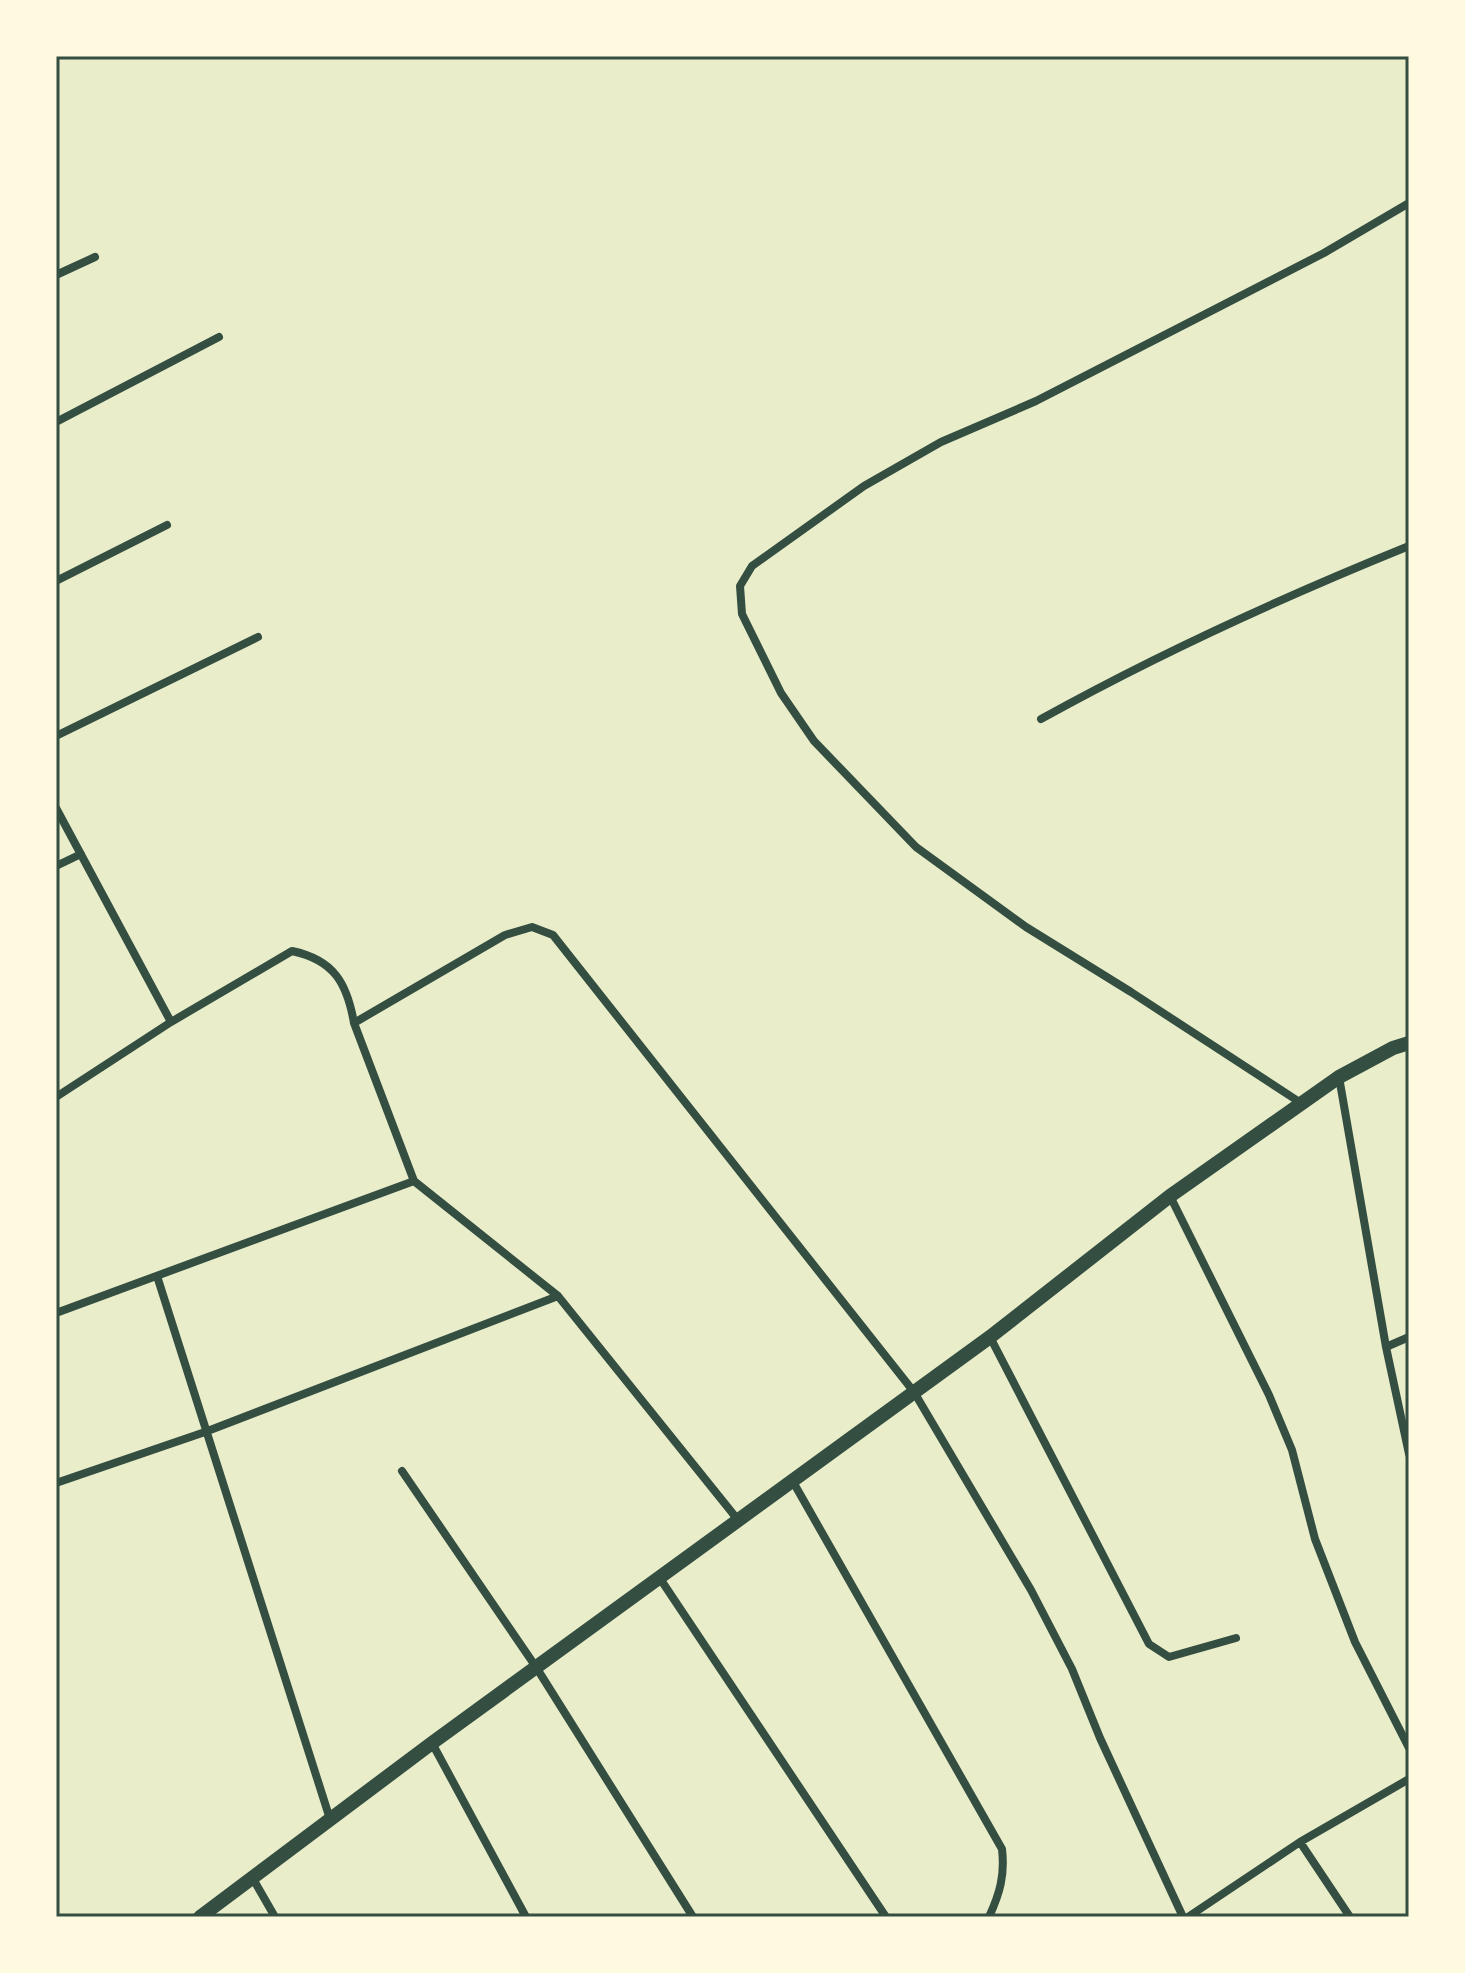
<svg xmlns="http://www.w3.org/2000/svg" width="1465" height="1973" viewBox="0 0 1465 1973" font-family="'Work Sans',sans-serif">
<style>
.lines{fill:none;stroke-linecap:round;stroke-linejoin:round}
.minor{stroke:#344e41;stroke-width:8}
.tertiary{stroke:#344e41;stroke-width:14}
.neatline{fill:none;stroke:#344e41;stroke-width:3}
</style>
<rect width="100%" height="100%" fill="#e9edc9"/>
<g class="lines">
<path class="minor" d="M56,275L95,257
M56,422L219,337
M56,581L167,525
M1041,719C1160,653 1283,597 1409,546
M56,736L258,637
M56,808L171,1022
M56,866L81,854
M354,1023L505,935L532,927L553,935L914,1392L1031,1590L1072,1669L1100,1738L1183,1917
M1339,1077L1386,1347L1409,1454
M56,1097L171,1022L292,951C334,960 347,983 354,1023L414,1181L558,1296L738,1520
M1301,1103L1131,992L1026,927L916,847L814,741L781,693L742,614L740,586L752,566L864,486L941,442L1036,401L1324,253L1409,203
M1170,1196L1269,1395L1292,1450L1315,1539L1355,1642L1409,1748
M157,1276L330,1819
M56,1313L414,1181
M990,1337L1149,1644L1169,1657L1236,1638
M1386,1347L1409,1337
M402,1471L536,1667L693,1917
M792,1480L1002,1849C1005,1875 1000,1893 989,1917
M56,1483L205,1432L558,1296
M659,1577L886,1917
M432,1743L526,1917
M1300,1842L1350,1917
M252,1877L275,1917
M1188,1917L1300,1842L1409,1779"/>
<path class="tertiary" d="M200,1917L432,1743L990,1337L1170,1196L1339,1077L1393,1048L1409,1043"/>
</g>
<rect width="1465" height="1973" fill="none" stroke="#fefae0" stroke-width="116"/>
<rect x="58" y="58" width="1349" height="1857" class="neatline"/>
</svg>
